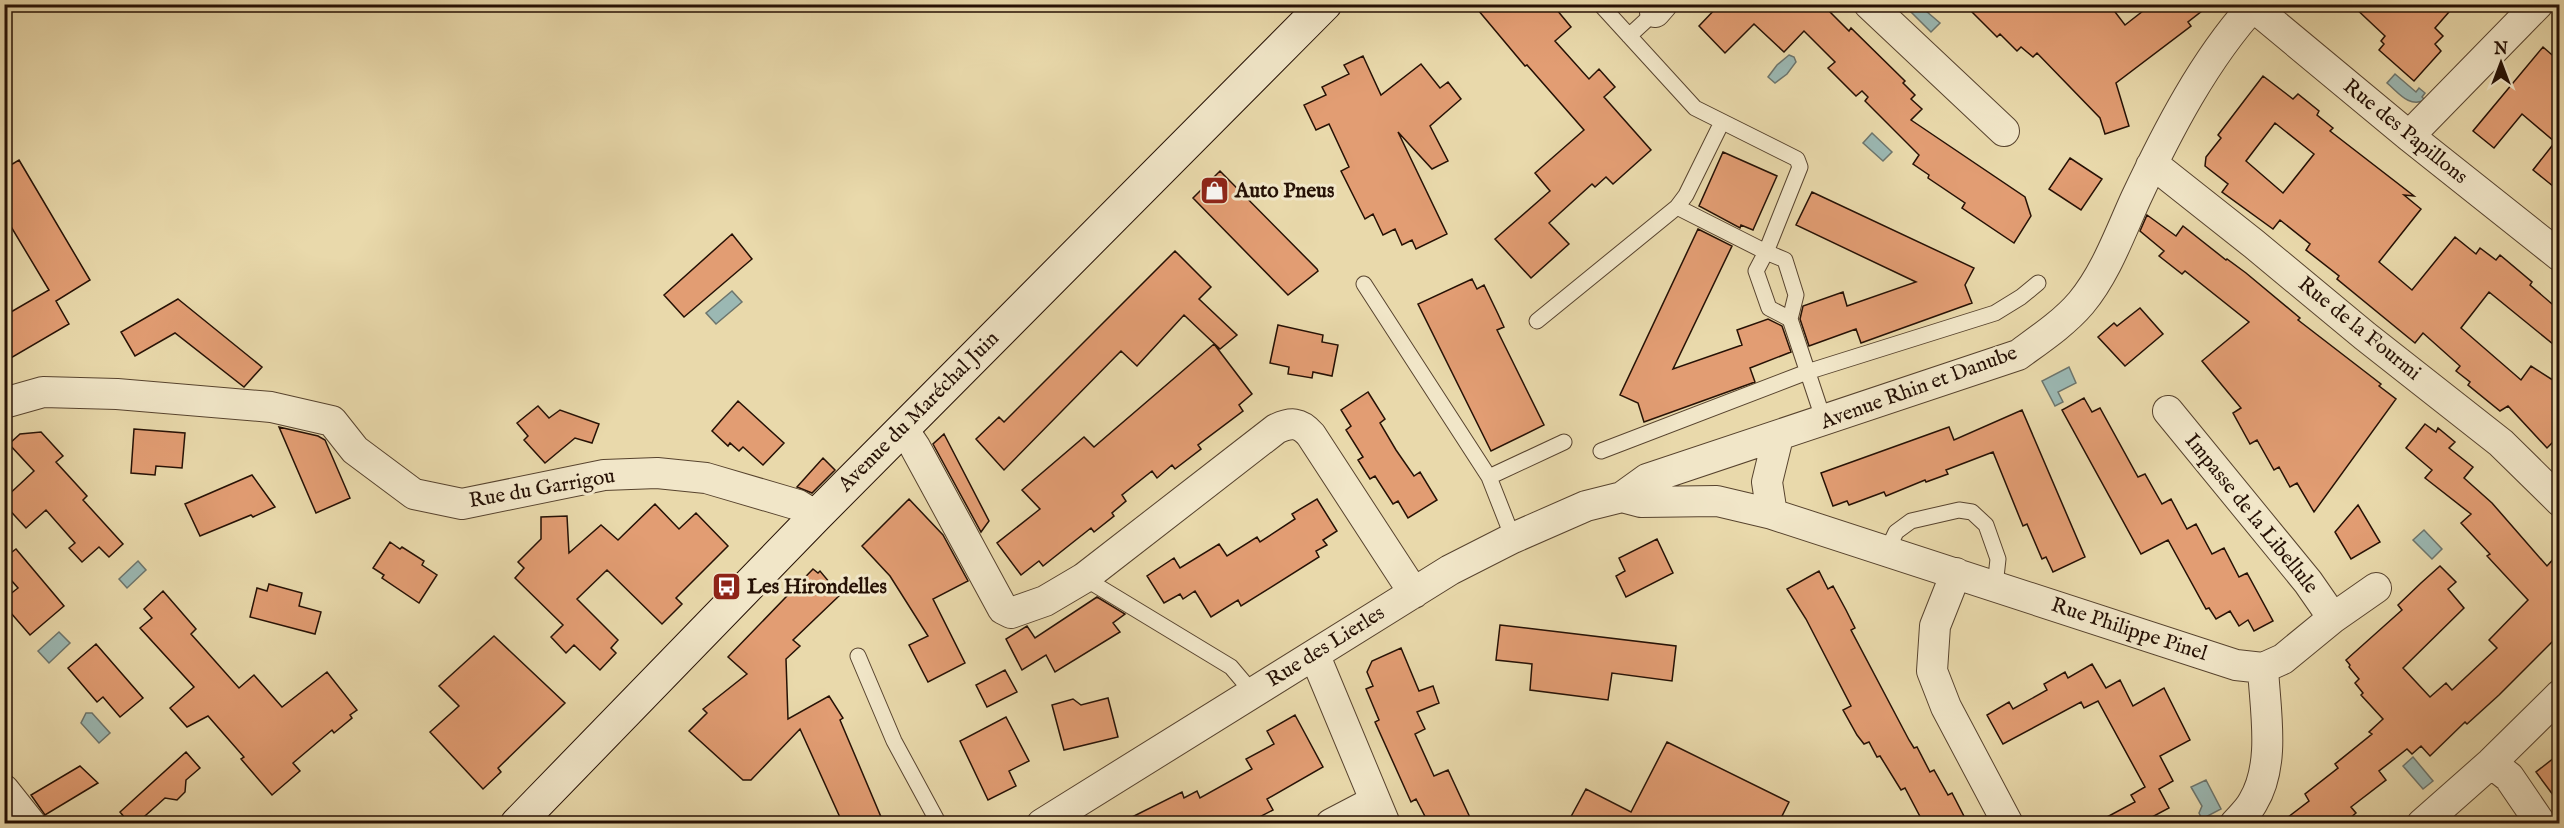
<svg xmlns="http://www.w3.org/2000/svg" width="2564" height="828" viewBox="0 0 2564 828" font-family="'IM FELL English',serif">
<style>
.water{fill:#9bb8b3;stroke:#6c756d;stroke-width:1.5}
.building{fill:#e29d73;stroke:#261105;stroke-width:1.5;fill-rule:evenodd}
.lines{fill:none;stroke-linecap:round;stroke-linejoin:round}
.lane-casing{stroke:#57432e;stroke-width:17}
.street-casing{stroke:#57432e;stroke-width:32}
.secondary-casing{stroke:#261105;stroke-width:35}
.lane{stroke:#f1e6c8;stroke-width:15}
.street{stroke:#f1e6c8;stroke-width:30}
.secondary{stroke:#f1e6c8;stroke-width:33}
.labels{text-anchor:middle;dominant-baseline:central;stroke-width:6;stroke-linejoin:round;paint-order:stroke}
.street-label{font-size:21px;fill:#261105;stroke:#f1e6c8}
.poi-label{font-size:21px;font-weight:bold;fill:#261105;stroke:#f1e6c8;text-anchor:start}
</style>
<rect width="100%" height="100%" fill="#e9d9ab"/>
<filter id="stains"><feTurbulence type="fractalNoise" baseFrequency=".00333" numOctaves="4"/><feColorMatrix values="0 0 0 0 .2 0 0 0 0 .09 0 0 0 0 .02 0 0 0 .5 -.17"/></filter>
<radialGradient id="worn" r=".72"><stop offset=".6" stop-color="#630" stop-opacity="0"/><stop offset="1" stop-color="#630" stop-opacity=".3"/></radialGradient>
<path class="water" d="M1919,5L1940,23L1931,32L1911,12Z
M1789,55L1794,57L1796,62L1787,74L1775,83L1768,77L1777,65Z
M2395,74L2416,92L2419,88L2425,93L2422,97L2425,100C2409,108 2399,93 2387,83Z
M1872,133L1892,152L1883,161L1863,143Z
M732,291L742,302L716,324L706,313Z
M2069,367L2076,383L2058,392L2063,402L2055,406L2042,381Z
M2424,530L2442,549L2432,559L2413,540Z
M138,561L146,570L127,588L119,579Z
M59,632L70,643L49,663L38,651Z
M86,713H92L110,733L99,743L81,723Z
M2413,757L2433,781L2423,789L2403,766Z
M2206,780L2221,809L2202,819L2199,813L2202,806L2191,787Z"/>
<path class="building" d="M1473,4H1552L1571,27L1555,41L1589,79L1599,69L1615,87L1604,97L1651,150L1613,184L1606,177L1595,187L1592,184L1549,223L1569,244L1531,278L1495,239L1550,191L1535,173L1584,130L1527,65L1525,66Z
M1720,4H1822L1849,31L1851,28L1905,81L1903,83L1915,95L1911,99L1922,109L1911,120L2025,197L2031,216L2014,243L1962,208L1965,203L1928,178L1929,175L1913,164L1919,155L1865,101L1868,97L1862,91L1856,96L1828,68L1835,62L1804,31L1784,52L1754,24L1725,53L1699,26Z
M1964,4H2109L2125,25L2152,4H2211L2188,22L2191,26L2116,83L2129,126L2105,134L2100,118L2037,53L2033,57L2021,47L2017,51L2000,34L1997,37Z
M2351,4H2456L2435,28L2443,36L2435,44L2441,51L2414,81L2379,50L2384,44L2381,41L2385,36Z
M2543,47L2559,61V191L2533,170L2555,142L2522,114L2494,148L2473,131Z
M1363,56L1381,95L1421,64L1440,88L1448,82L1461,99L1430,126L1448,161L1432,169L1398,132L1447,234L1416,249L1412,240L1402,245L1395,229L1383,235L1373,214L1365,219L1341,171L1349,167L1329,124L1316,130L1304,105L1326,95L1322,87L1349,74L1344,65Z
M2263,76L2293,99L2298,94L2319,111L2317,115L2333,128L2330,131L2414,196L2404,195L2421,209L2379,262L2412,290L2455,237L2476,254L2480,248L2496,260L2500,255L2532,282L2530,285L2559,310V349L2489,292L2461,328L2521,380L2531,366L2559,384V436L2547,448L2508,406L2500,411L2468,385L2470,382L2456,371L2460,366L2423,333L2415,343L2337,279L2339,276L2306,250L2310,244L2280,220L2273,229L2222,192L2228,184L2205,166L2206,157L2221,138L2218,135ZM2275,123L2314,154L2283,193L2246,161Z
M1723,152L1777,176L1753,230L1741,225L1740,228L1699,206Z
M2070,158L2102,179L2081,210L2049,189Z
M19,160L90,280L56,301L69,324L4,362V316L49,290L4,215V169Z
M1220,171L1317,269L1318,271L1288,295L1193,198Z
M1812,192L1974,268L1965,285L1972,303L1861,343L1856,329L1809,346L1800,319L1803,306L1843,292L1847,306L1916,282L1796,225Z
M2147,215L2176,236L2183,226L2226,260L2227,259L2246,273L2300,318L2298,320L2381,384L2379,386L2396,399L2314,512L2297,483L2290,487L2279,467L2274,470L2257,440L2250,444L2233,413L2241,408L2202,361L2249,322L2185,271L2182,274L2159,256L2164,251L2140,231Z
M1698,229L1732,246L1673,369L1742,345L1737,330L1768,319L1782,326L1791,352L1750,368L1755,382L1644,422L1638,403L1620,395Z
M732,234L752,259L684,317L664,295Z
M1175,251L1211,287L1199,299L1237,335L1220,349L1184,315L1137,366L1121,351L1004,470L976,439L999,417L1004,422Z
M1472,279L1477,289L1484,285L1498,314L1504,327L1497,330L1544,425L1491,451L1418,304Z
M178,299L262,367L244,387L175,333L135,356L121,332Z
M2140,308L2163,334L2125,366L2098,337L2114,323L2117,326Z
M1278,325L1323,335L1322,342L1338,345L1332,376L1313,372L1312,378L1288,374L1289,367L1270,363Z
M1214,344L1252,394L1239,405L1243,411L1198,445L1201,449L1175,469L1172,465L1157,478L1152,471L1122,495L1126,501L1112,513L1114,516L1094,532L1091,528L1043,566L1039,561L1021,575L997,543L1040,509L1022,490L1084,437L1094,447Z
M1368,392L1385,419L1380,423L1396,450L1414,476L1420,472L1437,500L1408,518L1398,501L1393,504L1375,476L1370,479L1358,460L1363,457L1346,430L1351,426L1341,410Z
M2084,398L2092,412L2100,408L2138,477L2145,474L2162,504L2171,499L2187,529L2196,524L2212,554L2224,548L2239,577L2247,573L2273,621L2254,631L2248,620L2239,626L2230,611L2216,619L2209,608L2206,609L2168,540L2141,554L2062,410Z
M738,401L784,443L763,465L743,447L739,451L730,443L728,446L712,431Z
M538,406L549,418L560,410L599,424L592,443L575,438L545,463L524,440L528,436L517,423Z
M2022,410L2085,557L2053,572L2046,557L2042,559L2027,524L2023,526L1993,452L1946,470L1948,474L1926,482L1925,480L1886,496L1884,492L1849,505L1847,501L1833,506L1821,473L1949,427L1954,440Z
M2425,424L2436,432L2438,428L2455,442L2449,448L2473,467L2464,478L2492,503L2547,566L2559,553V635L2499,695L2467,724L2465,722L2430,756L2421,746L2412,754L2407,749L2379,771L2386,780L2351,807L2356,813L2343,824H2279L2309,801L2305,794L2338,768L2335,764L2372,734L2369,732L2383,719L2361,695L2363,693L2355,683L2359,679L2349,667L2350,665L2346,660L2402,610L2398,605L2421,583L2440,566L2456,582L2448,589L2464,608L2403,668L2430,697L2446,683L2452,690L2497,648L2489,640L2528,600L2487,556L2490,554L2461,523L2471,514L2425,478L2432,470L2406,448Z
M279,427L318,436L325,440L350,498L316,513Z
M134,429L185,433L182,468L156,466L155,475L131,473Z
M41,432L63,456L56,462L87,496L83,500L123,544L109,557L99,547L82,562L69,548L75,543L46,510L26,528L4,504V499L34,471L9,444L20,434Z
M944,434L989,521L981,532L933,444Z
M823,458L835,470L812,493L797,487Z
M252,475L275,507L253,517L251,515L200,536L185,504Z
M909,499L943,535L968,581L933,599L965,663L928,682L909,645L928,636L890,576L862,546Z
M1317,499L1337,531L1323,540L1327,545L1316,551L1319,557L1241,606L1238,600L1211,617L1195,591L1183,599L1180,594L1164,603L1147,576L1174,558L1180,568L1219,544L1227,556L1257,537L1260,542L1295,519L1292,514Z
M655,504L679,529L696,513L728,546L676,598L682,604L662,624L607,570L577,599L618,640L611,648L616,653L600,670L574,645L566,653L551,637L563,625L515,578L524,568L518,562L541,539V517L567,516L569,553L601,525L618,540Z
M2358,505L2380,542L2351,559L2335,532Z
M1657,539L1673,573L1626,597L1616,576L1625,571L1619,558Z
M390,542L400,549L402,547L424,561L422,565L437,575L419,603L382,578L384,575L373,568Z
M16,549L64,606L30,635L4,605V599L18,588L4,572V558Z
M813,569L818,573L820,571L840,595L793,640L800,646L786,659L788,719L829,696L843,718L840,720L884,824H843L800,729L751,780H743L689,731L707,713L703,709L747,674L728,657Z
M1819,571L1828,589L1833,586L1846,610L1855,628L1851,630L1909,740L1914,748L1917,747L1930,772L1934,770L1948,795L1952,793L1968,824H1924L1905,788L1901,790L1880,756L1877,757L1869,742L1864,744L1857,735L1843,710L1851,706L1806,619L1787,589Z
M269,584L302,593L299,606L321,612L315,634L250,617L257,588L267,591Z
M163,591L196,629L191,634L239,688L254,675L282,707L327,672L357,710L350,715L352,718L334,733L332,730L293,763L300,771L272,795L241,759L244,757L208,716L187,727L170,708L194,687L140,628L152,618L144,609Z
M1097,597L1125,614L1113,623L1120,632L1055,672L1046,655L1022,670L1006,639L1027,626L1035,638Z
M1500,625L1676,646L1672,681L1612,673L1608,700L1530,690L1532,664L1496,660Z
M494,636L565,703L498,768L501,772L483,789L430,732L459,706L439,686Z
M96,644L143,698L120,717L103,697L97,702L68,668Z
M1401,648L1419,691L1433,686L1439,703L1417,712L1425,729L1415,734L1434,776L1448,770L1473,824H1429L1416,799L1411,802L1375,722L1379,720L1366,689L1373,686L1367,672L1372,661Z
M2092,664L2106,688L2120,680L2133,706L2164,688L2190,740L2160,756L2173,781L2159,789L2169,808L2139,824H2094L2135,802L2131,795L2145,787L2098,701L2084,708L2081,702L2003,744L1987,715L2009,702L2013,709L2047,690L2044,684L2065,672L2068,678Z
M1005,670L1017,692L987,707L976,685Z
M1108,698L1118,737L1064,750L1052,705L1073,699L1081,705Z
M1295,715L1323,767L1267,799L1273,810L1246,824H1118L1182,792L1184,798L1197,791L1200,798L1252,769L1246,759L1274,744L1267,731Z
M1006,717L1029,761L1009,771L1016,786L988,800L960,741Z
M1667,742L1789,802L1778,824H1567L1586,789L1631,812Z
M186,752L200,768L186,780L185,792L177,800L165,798L136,824H130L120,812Z
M2559,754V803L2536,772Z
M80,766L98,783L45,815L31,795Z"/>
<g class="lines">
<defs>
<path id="lane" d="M1600,4L1695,108L1797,159L1800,167L1766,252L1677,207
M1629,36L1655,12
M1364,284L1489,477L1564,442
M1790,319L1769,308L1756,271L1766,252L1785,260L1796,295L1790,319L1824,421
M1537,321L1677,207L1686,195L1722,122
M1601,451L1807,372L1995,313L2021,297L2038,283
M1489,477L1513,538
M1887,551L1896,532L1911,521L1959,510L1972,512L1986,525L1998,559L1995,586
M1084,578L1231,667L1253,693
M858,656L894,741L939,824"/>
<path id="street" d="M1869,4L2004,131
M2250,4L2409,136L2560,256
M1655,12L1662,4
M2409,136L2538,4
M2151,166L2163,172L2254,244L2365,336L2501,443L2560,501
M4,403L43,392L117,394L271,407L332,421L355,450L414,494L462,504L604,475L657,473L706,478L798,505L816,516
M903,429L915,447L1003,609L1011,613L1045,601L1084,578L1276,429C1291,422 1300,422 1311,435L1414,593
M1622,497L1641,502L1717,501L1772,514L2236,665L2263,668L2283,659L2333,618L2308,582L2168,411
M1772,514L1767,482L1778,437
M1956,573L1935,626L1932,671L1946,707L2008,824
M2333,618L2376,588
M1315,656L1385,824
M2491,763L2509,777L2541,824
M4,790L31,824
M1042,824L1450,570L1513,538L1586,506L1622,497L1647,479L2018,355C2040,339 2064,323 2081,303C2106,273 2120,233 2136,198C2167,132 2205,58 2255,4
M1331,824L1375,801
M2235,824C2241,817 2249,810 2253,802C2276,764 2265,710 2263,668
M2422,824L2491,763L2560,695"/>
<path id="secondary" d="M517,824L816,516L1325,4"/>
</defs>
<use href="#lane" class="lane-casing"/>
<use href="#street" class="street-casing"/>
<use href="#secondary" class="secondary-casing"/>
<use href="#lane" class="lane"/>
<use href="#street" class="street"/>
<use href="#secondary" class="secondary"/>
</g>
<defs>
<symbol id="shop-square" viewBox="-11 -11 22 22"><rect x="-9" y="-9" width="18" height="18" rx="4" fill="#8f2418" stroke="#f1e6c8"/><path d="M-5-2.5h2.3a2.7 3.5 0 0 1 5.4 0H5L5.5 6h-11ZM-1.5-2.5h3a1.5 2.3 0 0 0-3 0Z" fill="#fff"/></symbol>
<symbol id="bus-square" viewBox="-11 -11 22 22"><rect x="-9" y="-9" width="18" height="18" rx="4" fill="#8f2418" stroke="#f1e6c8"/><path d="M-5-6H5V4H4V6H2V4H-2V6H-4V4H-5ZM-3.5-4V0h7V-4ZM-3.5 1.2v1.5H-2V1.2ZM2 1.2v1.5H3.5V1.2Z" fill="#fff"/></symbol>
</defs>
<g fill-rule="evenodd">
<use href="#shop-square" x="1198" y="174" width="33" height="33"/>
<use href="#bus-square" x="710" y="570" width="33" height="33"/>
</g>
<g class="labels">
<g class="street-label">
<text transform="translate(2405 132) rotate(39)">Rue des Papillons</text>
<text transform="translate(2359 329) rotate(39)">Rue de la Fourmi</text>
<text transform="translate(1919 388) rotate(-20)">Avenue Rhin et Danube</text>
<text transform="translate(919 412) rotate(-45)">Avenue du Maréchal Juin</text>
<text transform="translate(542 489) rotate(-10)">Rue du Garrigou</text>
<text transform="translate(2251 514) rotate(51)">Impasse de la Libellule</text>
<text transform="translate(2129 630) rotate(18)">Rue Philippe Pinel</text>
<text transform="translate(1326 647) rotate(-32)">Rue des Lierles</text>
</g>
<g class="poi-label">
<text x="1235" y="191">Auto Pneus</text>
<text x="747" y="587">Les Hirondelles</text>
</g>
</g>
<rect width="2564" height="828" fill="none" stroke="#e9d9ab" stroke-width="24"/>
<rect x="6" y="6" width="2552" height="816" fill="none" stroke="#261105" stroke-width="3"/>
<rect x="12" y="12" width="2540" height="804" fill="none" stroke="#261105" stroke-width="1.5"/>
<g transform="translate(2501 63)" stroke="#f1e6c8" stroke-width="4.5" paint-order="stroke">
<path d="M0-4.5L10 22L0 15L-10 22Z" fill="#261105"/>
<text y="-9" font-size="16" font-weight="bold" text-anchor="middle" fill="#261105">N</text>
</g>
<rect width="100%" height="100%" filter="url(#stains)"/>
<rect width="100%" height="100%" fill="url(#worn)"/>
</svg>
